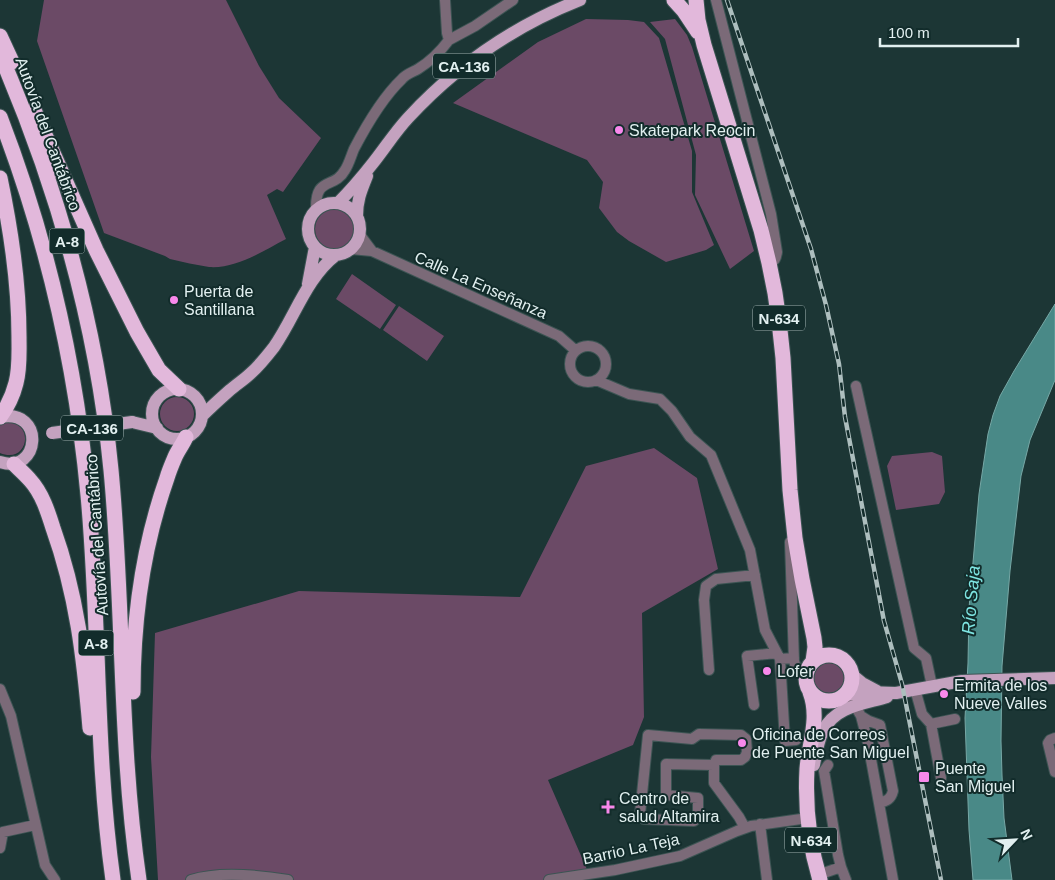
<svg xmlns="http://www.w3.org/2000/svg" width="1055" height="880" viewBox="0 0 1055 880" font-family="Arial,sans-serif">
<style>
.green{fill:#6b4a66}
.water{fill:#498987;stroke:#77a8a6}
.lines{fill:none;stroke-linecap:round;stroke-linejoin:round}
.minor-casing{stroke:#3c5453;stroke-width:12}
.major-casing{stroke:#3c5453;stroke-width:14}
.highway-casing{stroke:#3c5453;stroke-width:17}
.minor{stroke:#7b6a78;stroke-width:10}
.major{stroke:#c4a2bf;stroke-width:12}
.highway{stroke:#e2b8db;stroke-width:15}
.rail-casing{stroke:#adbebe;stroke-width:4.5}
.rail{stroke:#122c2b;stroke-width:2.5;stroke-dasharray:8;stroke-linecap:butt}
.major-bridge-casing{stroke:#3c5453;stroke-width:14;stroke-linecap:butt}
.major-bridge{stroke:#c4a2bf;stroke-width:12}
.poi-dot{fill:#f888eb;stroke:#122c2b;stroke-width:2}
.labels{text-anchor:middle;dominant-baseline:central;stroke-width:4;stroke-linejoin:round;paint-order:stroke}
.shield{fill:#122c2b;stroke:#a4b5b5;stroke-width:1}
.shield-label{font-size:15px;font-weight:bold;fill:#e2f0f0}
.poi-label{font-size:16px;fill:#e2f0f0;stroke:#122c2b;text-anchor:start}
.street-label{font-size:16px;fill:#e2f0f0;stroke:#122c2b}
.water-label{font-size:18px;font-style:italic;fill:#7ee5e2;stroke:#122c2b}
</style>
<rect width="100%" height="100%" fill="#1c3635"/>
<path class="green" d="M44,0H226L259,66L279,98L321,138L283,192L277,189L267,195L286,239C263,251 236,269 209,267C196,265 183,262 170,259L165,256L104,233L37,41Z
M586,19L628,20L644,22L659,38L692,151V192L714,245L706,250L666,262L629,241L617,232L599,208L603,182L587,160L453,103L538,42Z
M675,19L687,35L692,47L754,251L730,269L695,195L696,155L665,39L650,22Z
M315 229a20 20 0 1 1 40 0a20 20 0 1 1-40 0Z
M352,274L396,305L380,329L336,299Z
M399,306L444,336L427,361L383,330Z
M160 414a17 17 0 1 1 34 0a17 17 0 1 1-34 0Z
M6,422C36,422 28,465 0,453V425Z
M654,448L697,478L718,569L642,613L644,717L633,745L548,780L589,874L549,880H239L215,878V880H158L151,757L155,633L299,591L520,597L586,466Z
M932,452L942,456L945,492L939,504L896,510L887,466L892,456Z
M814 678a15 15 0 1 1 30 0a15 15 0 1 1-30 0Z"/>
<path class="water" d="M1055,304V380L1030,440L1021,476L1010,571L1002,666L1001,741L1002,775L1004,818L1012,880H973L969,830L965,718L968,663L969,608L979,494L988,434L993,415L1000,396L1014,371Z"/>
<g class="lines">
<defs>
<path id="minor" d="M716,0L771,214L777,252C776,259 775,261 769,263
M449,40L475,26L513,0
M316,210C315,175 334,190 345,170C349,164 351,156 354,149C366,126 383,97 402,79C406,74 413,72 418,69C431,61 440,52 449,40L447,33L445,0
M360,235L372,251
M351,249L372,251L559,336L575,350
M570 364a18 18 0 1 1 36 0a18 18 0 1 1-36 0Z
M596,380L629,394L660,399L672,411L690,437L711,455L750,550L765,630L780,659L794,658
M856,386L914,648L926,658L932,686
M790,542L794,661L796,668L805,677
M780,659L785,741L796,740
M709,670L704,600L706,586L716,579L755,575
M0,689L11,716L45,865L55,880
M915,689L922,714L931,724L955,719
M838,699L847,701L855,706
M853,699L855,706L861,716L868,743L893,880
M754,705L747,656L777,653
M861,716L869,721L880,725L893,791C891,799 887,801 879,803
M931,724L941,778
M1055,738L1050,740L1048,743L1055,772
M714,765L716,760H741L745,757L747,752L746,739L741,735L699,734L692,739L648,735L640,814L644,819L694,821L698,817V798L666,795V764L714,765V783L739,817L745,828
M760,824L767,880
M0,848L3,832L35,825
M841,867L846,880
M818,875L841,867L838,855L824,771L828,765
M191,880C219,871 258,875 288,880
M549,880L615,870L680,856L737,831L751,826L808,818"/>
<path id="major" d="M308 229a26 26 0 1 1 52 0a26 26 0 1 1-52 0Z
M338,203C350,191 362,177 373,163C385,148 395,132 408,118C456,66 514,26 580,0
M357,216C357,200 361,191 367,176
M308,284L315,247
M152 414a25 25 0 1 1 50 0a25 25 0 1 1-50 0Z
M202,416C211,407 221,398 230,390C237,384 245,379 251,373C260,365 267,356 274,347C295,317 306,278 336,255
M0,417C46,408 40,475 0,462
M132,422L157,428
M851,674L862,683L877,691
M844,695L867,692L896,693L962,681L1055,678
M814,765C816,754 818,741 823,731C835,706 864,704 887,697"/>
<path id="highway" d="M674,0L684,11L698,32
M696,0L698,20L704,45L761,230L769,263L775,293L779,321L783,358L790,490L795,538L802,579L814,638L815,647L813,661
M0,36L12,62
M0,54C57,186 97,326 111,470C124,606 119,744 139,880
M34,110L96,250L137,332L159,370L179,389
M0,117C47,239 76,366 88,495C100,623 95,752 113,880
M0,178C11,230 19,283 19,337C19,352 20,368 16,383C13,395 8,406 0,417
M14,464C19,469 25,474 30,480C42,493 48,512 53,528C77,595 84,658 90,728
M806 678a23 23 0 1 1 46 0a23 23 0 1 1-46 0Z
M133,692C133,620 143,546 167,478C169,471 172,464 175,457C178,450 183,444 186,437
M810,692C820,718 809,743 807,769C805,806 809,844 820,880"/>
</defs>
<use href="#minor" class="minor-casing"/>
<use href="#major" class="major-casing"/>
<use href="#highway" class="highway-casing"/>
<use href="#minor" class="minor"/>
<use href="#major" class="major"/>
<use href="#highway" class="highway"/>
<defs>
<path id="rail" d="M727,0L811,249L826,305L839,364L845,417L884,621L902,684L941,880"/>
</defs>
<use href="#rail" class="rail-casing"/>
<use href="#rail" class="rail"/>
<defs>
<path id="major-bridge" d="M52,433L132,422"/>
</defs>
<use href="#major-bridge" class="major-bridge-casing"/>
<use href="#major-bridge" class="major-bridge"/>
</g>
<g class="poi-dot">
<circle cx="619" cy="130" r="5"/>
<circle cx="174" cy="300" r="5"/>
<circle cx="767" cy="671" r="5"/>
<circle cx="944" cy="694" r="5"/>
<circle cx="742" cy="743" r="5"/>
<rect x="918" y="771" width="12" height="12" rx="2.5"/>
<path d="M605.5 799.5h5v5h5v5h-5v5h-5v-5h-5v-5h5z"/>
</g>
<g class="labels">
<g class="shield">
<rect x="433" y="53.5" width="62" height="25" rx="4"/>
<rect x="49.5" y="228.5" width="35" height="25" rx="4"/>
<rect x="753" y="305.5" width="52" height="25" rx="4"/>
<rect x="61" y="415.5" width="62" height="25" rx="4"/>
<rect x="78.5" y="630.5" width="35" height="25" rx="4"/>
<rect x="785" y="827.5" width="52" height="25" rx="4"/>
</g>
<g class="shield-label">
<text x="464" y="66">CA-136</text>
<text x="67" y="241">A-8</text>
<text x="779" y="318">N-634</text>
<text x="92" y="428">CA-136</text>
<text x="96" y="643">A-8</text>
<text x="811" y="840">N-634</text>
</g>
<g class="poi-label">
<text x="629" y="130">Skatepark Reocin</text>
<text x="184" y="291">Puerta de<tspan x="184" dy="18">Santillana</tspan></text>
<text x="777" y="671">Lofer</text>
<text x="954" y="685">Ermita de los<tspan x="954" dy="18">Nueve Valles</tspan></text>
<text x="752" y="734">Oficina de Correos<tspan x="752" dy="18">de Puente San Miguel</tspan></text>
<text x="935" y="768">Puente<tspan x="935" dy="18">San Miguel</tspan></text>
<text x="619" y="798">Centro de<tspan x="619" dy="18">salud Altamira</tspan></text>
</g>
<g class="street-label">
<text transform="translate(48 134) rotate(70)">Autovía del Cantábrico</text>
<text transform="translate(481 285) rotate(24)">Calle La Enseñanza</text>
<text transform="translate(97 535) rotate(-94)">Autovía del Cantábrico</text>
<text transform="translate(631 849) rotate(-12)">Barrio La Teja</text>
</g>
<g class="water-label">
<text transform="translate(971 600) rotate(-85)">Río Saja</text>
</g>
</g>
<g transform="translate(1015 840) rotate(65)" stroke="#122c2b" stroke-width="4" paint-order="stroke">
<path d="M0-4L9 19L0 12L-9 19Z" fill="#e2f0f0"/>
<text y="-8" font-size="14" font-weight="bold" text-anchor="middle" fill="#e2f0f0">N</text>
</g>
<path d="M880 38v8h138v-8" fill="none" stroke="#e2f0f0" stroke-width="2.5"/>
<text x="888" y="38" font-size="15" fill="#e2f0f0" stroke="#122c2b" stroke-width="4" paint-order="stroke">100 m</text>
</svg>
